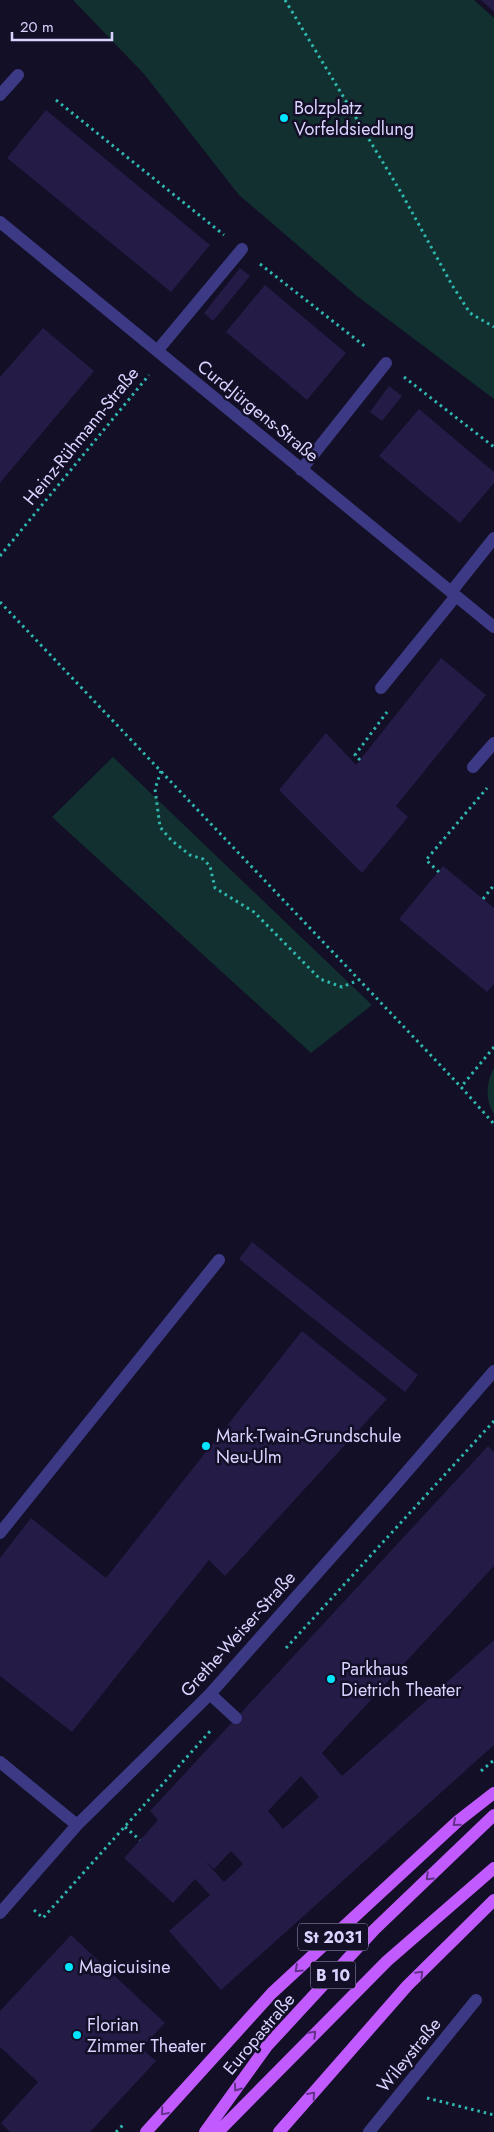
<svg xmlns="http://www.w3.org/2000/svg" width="494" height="2132" viewBox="0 0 494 2132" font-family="Jost,sans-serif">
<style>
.green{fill:#12302f}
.building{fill:#241b47;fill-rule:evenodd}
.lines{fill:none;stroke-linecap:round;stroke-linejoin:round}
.path{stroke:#2fb8b0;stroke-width:3;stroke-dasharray:2.5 4;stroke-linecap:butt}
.lane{stroke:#3d3a85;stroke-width:12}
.street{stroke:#3d3a85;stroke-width:12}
.primary{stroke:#c25bff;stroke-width:12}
.oneway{stroke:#623188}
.poi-dot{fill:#00e5ff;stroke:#130f26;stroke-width:2}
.labels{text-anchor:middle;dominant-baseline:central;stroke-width:5;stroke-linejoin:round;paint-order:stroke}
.shield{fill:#130f26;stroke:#9e99be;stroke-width:1}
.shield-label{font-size:16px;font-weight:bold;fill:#d9d4ff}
.poi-label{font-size:18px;fill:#d9d4ff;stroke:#130f26;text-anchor:start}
.street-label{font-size:18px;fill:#d9d4ff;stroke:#130f26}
</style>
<rect width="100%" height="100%" fill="#130f26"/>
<path class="green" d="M73,0H474L494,18V399L357,296L239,195L144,74Z
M113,757L372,1005L311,1053L52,817Z
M494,1068V1114C485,1101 486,1081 494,1068Z"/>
<path class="building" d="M481,0H494V12Z
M46,110L210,245L171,292L7,158Z
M240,268L250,276L213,321L204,313Z
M265,285L346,353L307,400L226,332Z
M43,328L94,371L0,483V377Z
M389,386L402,396L382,421L370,412Z
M419,409L494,472V483L460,523L379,456Z
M441,658L486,695L396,806L408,817L362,873L279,790L326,733L356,765Z
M443,866L494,908V984L487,992L399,919Z
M252,1242L418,1375L405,1392L239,1259Z
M302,1331L387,1399L225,1576L209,1560L72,1732L0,1676V1558L31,1518L106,1578Z
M488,1446L494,1452V1566L322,1753L342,1776L494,1640V1745L221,1990L169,1931L210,1895L195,1879L173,1903L124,1858L158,1820L150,1811ZM301,1776L319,1797L283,1829L268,1811ZM231,1851L243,1864L224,1882L205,1861L214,1869Z
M71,1935L165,2023L141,2048L156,2061L90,2132H10L1,2123L38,2082L0,2047V2011Z"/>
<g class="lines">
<path class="path" d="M285,0L402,194L452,285L470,313L494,327
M56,100L224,235
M260,264L367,348
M404,377L494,447
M0,556L149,375
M0,602L461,1087
M360,760L355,755L387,712
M161,771L155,789L160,827L171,840L190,855L203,859L210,866L215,888L254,912L320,979L342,987L359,980
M439,872L426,860L487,788
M483,899L494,885
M494,1047L461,1087L494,1124
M286,1648L494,1421
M481,1771L494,1760
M125,1827L140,1840
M34,1910L43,1918L212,1729
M427,2098L494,2115
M116,2132L123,2125"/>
<path class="lane" d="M0,95L18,75
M0,222L494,627
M157,351L242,249
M301,470L386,363
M451,592L494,538
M381,688L456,596
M473,767L494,743
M0,1533L219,1260
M210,1694L236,1718
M369,2132L476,2000"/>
<path class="street" d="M0,1762L77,1825
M0,1913L77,1825L210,1694L391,1490L494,1371"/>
<path class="primary" d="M146,2132L272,1993L458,1821L494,1793
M205,2132L267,2046L375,1929L494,1815
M218,2132L387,1961L494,1868
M279,2132L407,1986L494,1900"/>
</g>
<defs><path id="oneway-chevron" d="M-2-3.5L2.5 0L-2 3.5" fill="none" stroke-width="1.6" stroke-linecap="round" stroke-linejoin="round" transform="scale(1.25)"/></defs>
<g class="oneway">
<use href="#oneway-chevron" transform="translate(456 1823) rotate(139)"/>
<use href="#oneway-chevron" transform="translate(429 1877) rotate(136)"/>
<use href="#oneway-chevron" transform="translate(298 1969) rotate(137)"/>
<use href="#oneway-chevron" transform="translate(420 1974) rotate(-45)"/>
<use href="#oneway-chevron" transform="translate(313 2034) rotate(-45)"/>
<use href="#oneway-chevron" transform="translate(237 2088) rotate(126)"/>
<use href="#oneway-chevron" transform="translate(312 2095) rotate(-49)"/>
<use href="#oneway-chevron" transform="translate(164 2112) rotate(131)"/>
</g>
<g class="poi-dot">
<circle cx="284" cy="118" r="5"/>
<circle cx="206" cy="1446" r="5"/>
<circle cx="331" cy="1679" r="5"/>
<circle cx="69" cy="1967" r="5"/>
<circle cx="77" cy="2035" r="5"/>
</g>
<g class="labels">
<g class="shield">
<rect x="298" y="1923.5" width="70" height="27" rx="4"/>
<rect x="310.5" y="1961.5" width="45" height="27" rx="4"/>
</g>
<g class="shield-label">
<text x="333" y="1937">St 2031</text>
<text x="333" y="1975">B 10</text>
</g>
<g class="poi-label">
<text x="294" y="108">Bolzplatz<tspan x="294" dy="21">Vorfeldsiedlung</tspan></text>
<text x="216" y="1436">Mark-Twain-Grundschule<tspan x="216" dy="21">Neu-Ulm</tspan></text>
<text x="341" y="1669">Parkhaus<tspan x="341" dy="21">Dietrich Theater</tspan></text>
<text x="79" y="1967">Magicuisine</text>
<text x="87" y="2025">Florian<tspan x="87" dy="21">Zimmer Theater</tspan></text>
</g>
<g class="street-label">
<text transform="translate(258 411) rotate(39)">Curd-Jürgens-Straße</text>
<text transform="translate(81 436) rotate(-51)">Heinz-Rühmann-Straße</text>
<text transform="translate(238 1634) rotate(-48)">Grethe-Weiser-Straße</text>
<text transform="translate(259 2034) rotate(-50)">Europastraße</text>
<text transform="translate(409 2055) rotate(-51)">Wileystraße</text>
</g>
</g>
<path d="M12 32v8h100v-8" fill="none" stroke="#d9d4ff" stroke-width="2.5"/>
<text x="20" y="32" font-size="15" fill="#d9d4ff" stroke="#130f26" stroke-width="4" paint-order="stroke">20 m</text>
</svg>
